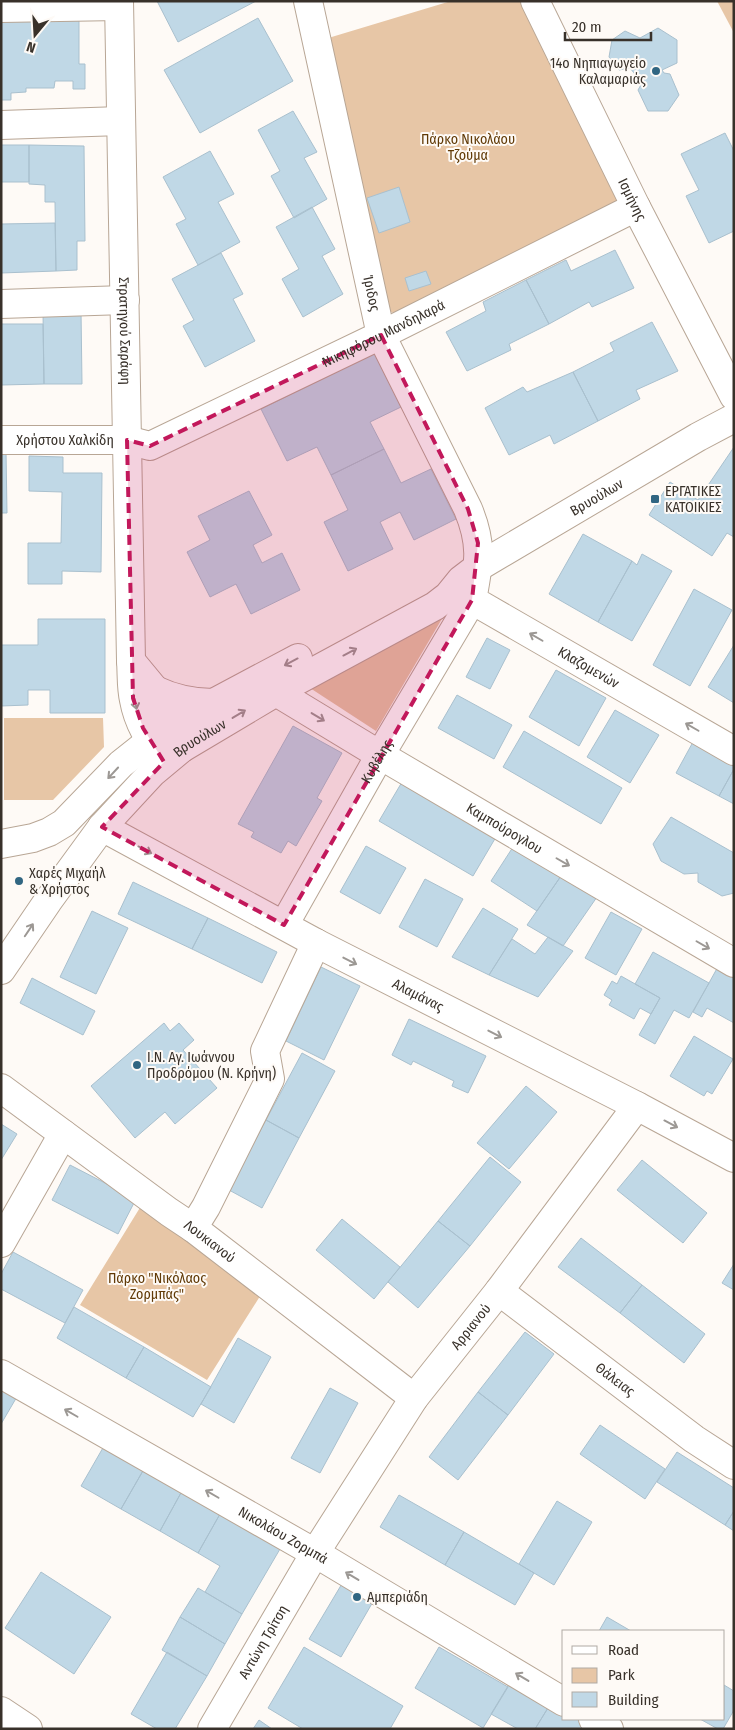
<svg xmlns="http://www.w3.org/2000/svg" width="735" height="1730" viewBox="0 0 735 1730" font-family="'Fira Sans Condensed',sans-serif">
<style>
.green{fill:#e7c6a6}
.building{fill:#c0d8e6;stroke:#a9c0ce}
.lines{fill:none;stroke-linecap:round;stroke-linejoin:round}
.minor-casing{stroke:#b8a695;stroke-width:30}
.major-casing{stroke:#b8a695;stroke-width:30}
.minor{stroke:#fff;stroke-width:28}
.major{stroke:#fff;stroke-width:28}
.oneway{stroke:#9c9894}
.marked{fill:#c2185b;fill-opacity:0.2;stroke:#c2185b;stroke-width:4;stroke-dasharray:10 6;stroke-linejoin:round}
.poi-dot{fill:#316682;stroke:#fefaf6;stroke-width:2}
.labels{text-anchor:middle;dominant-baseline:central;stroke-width:4;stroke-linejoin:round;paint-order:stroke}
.poi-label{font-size:14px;fill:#38312a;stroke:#fefaf6;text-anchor:start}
.park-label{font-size:14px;fill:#613a06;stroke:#fefaf6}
.street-label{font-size:14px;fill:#38312a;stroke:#fefaf6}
</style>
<rect width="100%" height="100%" fill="#fefaf6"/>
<path class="green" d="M451,1H527L618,199L611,206L398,314L390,312L325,39Z
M717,1H734V33Z
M443,617L376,731L310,688Z
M4,718H103L104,747L53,800H4Z
M141,1206L262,1293L207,1380L80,1305Z"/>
<path class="building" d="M157,1H256L178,42Z
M258,18L293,81L200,133L164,70Z
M1,19H79V64H85V89H73V81H55L54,88H26V92L11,93V100H1Z
M658,28L677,40V63L662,70L664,73L670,74L679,95L668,111H648L638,90L642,83L630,68L619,70L609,57L612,40L625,31L640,38Z
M293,111L317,152L304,158L327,199L294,218L271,176L280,171L258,130Z
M725,133L734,151V231L709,243L686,196L699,190L681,154Z
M1,145H29V182H1Z
M29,145L84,146L85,241H77V270L56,271L55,202H45V185L29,184Z
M210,151L234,194L218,202L240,242L198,265L176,224L186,219L163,177Z
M399,187L410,222L379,233L367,198Z
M312,207L335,249L322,256L343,294L303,317L282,279L299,269L276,227Z
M55,223L56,271L1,273V224Z
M615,250L634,288L592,307L589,302L549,324L526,280L566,260L571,271Z
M221,253L243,294L233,299L255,341L205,367L183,326L194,320L172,279Z
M426,271L431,284L409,291L405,278Z
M526,280L549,324L509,344L511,350L467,371L446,332L486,311L483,302Z
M81,311L82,384H44L43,312Z
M652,322L678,371L636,390L640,399L598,421L573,372L614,351L610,343Z
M1,324H43L44,384L1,385Z
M375,353L401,407L370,422L384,449L331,475L317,447L287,461L261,409Z
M573,372L598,421L554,444L550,435L509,455L485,408L523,387L527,392Z
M734,447V537L727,533L712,556L649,515L670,482L698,500Z
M384,449L401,483L431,469L456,519L414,540L400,512L380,522L393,549L348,571L324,522L348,510L331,475Z
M1,451H6L7,513H1Z
M29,456L63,457V473H102L101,572L62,571V584H28V543H61L62,492L29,491Z
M249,491L272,535L253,545L262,563L282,553L300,590L251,614L236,584L210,597L187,552L210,540L198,516Z
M583,534L632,561L598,622L549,594Z
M642,554L672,571L632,641L598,622L632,561L637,565Z
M694,589L732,610L690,686L653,665Z
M38,619H105V713H50V690H28V705L1,706V645H38Z
M487,638L510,650L490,689L466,677Z
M734,645V703L708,687Z
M556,670L606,698L579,746L529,717Z
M457,695L512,725L494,759L438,728Z
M615,710L659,735L630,783L587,757Z
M293,726L342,753L317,798L322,801L296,846L288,841L281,853L251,837L254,832L238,824Z
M524,731L622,788L601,824L503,767Z
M693,742L734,764V769L719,796L676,773Z
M734,769V804L719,796Z
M402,782L496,837L473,876L379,821Z
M671,817L734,853V893L722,896L698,882V873L684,874L661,861L653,844Z
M366,846L406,868L380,914L340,892Z
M513,847L561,876L537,911L491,881Z
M561,876L597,897L563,946L527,925Z
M425,879L463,899L437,947L399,927Z
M133,882L208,918L192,949L118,914Z
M483,908L518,929L489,975L452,957Z
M92,911L128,928L96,994L60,977Z
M611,912L642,929L616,975L585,958Z
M208,918L277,952L262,983L192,949Z
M548,937L573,951L538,997L489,975L512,939L535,954Z
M653,952L709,983L689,1018L674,1010L655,1044L639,1035L660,998L635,984Z
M720,963L734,971V1023L707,1008L702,1017L693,1012Z
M321,967L360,986L324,1060L286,1041Z
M621,976L660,998L651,1014L640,1008L634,1019L609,1005L612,1000L604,995L612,981L617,984Z
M32,978L95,1011L83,1035L20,1003Z
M409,1019L486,1056L468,1093L452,1086L454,1081L413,1061L411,1065L392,1055Z
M164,1023L170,1031L179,1023L194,1040L183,1050L217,1088L175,1124L165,1112L135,1138L91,1086Z
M694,1036L733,1059L712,1094L707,1091L704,1096L670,1076Z
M302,1053L335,1071L299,1138L266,1120Z
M526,1086L557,1112L509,1169L477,1143Z
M266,1120L299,1138L262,1208L229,1190Z
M1,1124L17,1134L1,1160Z
M490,1157L521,1182L470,1246L438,1221Z
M642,1160L707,1213L683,1243L617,1190Z
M70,1165L136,1199L118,1234L52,1200Z
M342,1219L400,1267L374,1299L316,1250Z
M438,1221L470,1246L418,1308L388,1282Z
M581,1238L642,1285L620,1313L558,1267Z
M13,1252L83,1290L65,1323L1,1289V1274Z
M734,1264V1290L722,1283Z
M642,1285L705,1334L684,1363L620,1313Z
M74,1307L144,1347L126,1378L57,1338Z
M525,1332L554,1354L508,1415L478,1392Z
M238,1338L271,1357L234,1423L201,1404Z
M144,1347L211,1387L193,1417L126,1378Z
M1,1385L18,1395L1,1424Z
M330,1388L358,1403L320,1473L291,1458Z
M478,1392L508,1415L458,1480L429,1457Z
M600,1425L665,1469L645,1499L580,1454Z
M104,1446L144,1469L121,1509L81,1486Z
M677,1452L734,1488V1511L725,1525L657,1482Z
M144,1469L182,1491L160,1531L121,1509Z
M182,1491L220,1514L198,1553L160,1531Z
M399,1495L464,1532L445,1565L380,1527Z
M557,1501L592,1522L554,1585L519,1564Z
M734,1511V1531L725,1525Z
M220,1514L280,1549L242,1614L205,1592L220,1566L198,1553Z
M464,1532L534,1573L515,1605L445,1565Z
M41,1572L111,1617L74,1674L5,1628Z
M343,1582L374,1600L341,1657L309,1639Z
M198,1588L242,1614L225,1644L180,1617Z
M180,1617L225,1644L207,1676L162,1650Z
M607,1617L631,1631H599Z
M304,1647L403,1706L390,1729H303L268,1708Z
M439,1647L508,1687L483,1728L415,1688Z
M167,1652L207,1676L175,1729H157L131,1714Z
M511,1681L551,1703L535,1729H518L491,1714Z
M724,1685L734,1691V1710L723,1729H718L700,1719H724Z
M551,1703L564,1711V1719H577L594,1729H535Z
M259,1720L272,1729H253Z"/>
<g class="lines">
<defs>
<g id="minor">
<path id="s1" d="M119,1L131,661C132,674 131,688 134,700C138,723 150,741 163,760"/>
<path id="s2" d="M308,1L381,335L468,509C483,545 479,563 472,600L734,751"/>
<path id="s3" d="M535,1L636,207L734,396"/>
<path d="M1,8L119,6"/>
<path d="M1,125L121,121"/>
<path d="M1,304L125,300"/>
<path id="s4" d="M1,440H127L150,446L381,335L636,207"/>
<path d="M131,661L155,690L182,748"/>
<path d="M155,690C174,699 192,703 213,703"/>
<path id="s5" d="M276,692L380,755L734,963"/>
<path id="s6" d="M102,827L316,943L637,1106L734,1158"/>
<path id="s7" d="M284,925L380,755L472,600"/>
<path id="s8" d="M1,1088L169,1212L193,1228L414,1398"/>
<path d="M193,1228L206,1207L270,1079L265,1051L316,943"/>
<path d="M1,1243L63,1134"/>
<path id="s9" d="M499,1291L694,1439L734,1465"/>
<path id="s10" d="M1,1374L315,1553L564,1702"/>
<path d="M593,1719L609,1729"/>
<path id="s11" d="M212,1729L315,1553L414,1398L499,1291L637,1106"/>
</g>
<g id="major">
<path d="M1,844L33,838L49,832L64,823L121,764L150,741L204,708L298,658"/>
<path id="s12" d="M1,970L48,901L102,827L152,773L182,748L276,692L435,606L448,596L461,580L478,567L698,437L734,418"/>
<path d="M1,1711L28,1729"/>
</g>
</defs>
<use href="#minor" class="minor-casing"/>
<use href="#major" class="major-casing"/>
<use href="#minor" class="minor"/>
<use href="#major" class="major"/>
</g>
<defs><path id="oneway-shaft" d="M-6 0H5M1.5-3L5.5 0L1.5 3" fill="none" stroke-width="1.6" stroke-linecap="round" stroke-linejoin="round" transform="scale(1.25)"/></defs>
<g class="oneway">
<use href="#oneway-shaft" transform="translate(536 637) rotate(-150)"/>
<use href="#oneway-shaft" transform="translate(350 652) rotate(-28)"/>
<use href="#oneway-shaft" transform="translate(291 662) rotate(152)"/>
<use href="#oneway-shaft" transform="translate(135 702) rotate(78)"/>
<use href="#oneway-shaft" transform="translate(239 714) rotate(-31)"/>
<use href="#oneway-shaft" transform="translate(318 717) rotate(31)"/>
<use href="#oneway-shaft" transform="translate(692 727) rotate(-150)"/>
<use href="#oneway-shaft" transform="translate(113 773) rotate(133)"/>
<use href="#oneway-shaft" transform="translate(145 850) rotate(28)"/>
<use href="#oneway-shaft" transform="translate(563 862) rotate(30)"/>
<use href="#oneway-shaft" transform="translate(29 930) rotate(-56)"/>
<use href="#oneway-shaft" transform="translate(703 945) rotate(30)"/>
<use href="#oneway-shaft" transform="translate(350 961) rotate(27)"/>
<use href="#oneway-shaft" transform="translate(495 1034) rotate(27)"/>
<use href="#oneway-shaft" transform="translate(671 1124) rotate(28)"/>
<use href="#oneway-shaft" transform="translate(71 1413) rotate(-150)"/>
<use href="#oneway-shaft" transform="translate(212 1494) rotate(-150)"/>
<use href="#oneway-shaft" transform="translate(352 1576) rotate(-149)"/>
<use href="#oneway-shaft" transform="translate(522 1677) rotate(-149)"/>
</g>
<path class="marked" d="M381,335L468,509L478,543L472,600L284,925L102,827L164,762L143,728L133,698L127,440L150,446Z"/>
<g class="poi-dot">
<circle cx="656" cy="71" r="5"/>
<rect x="650" y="494" width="10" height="10" rx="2.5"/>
<circle cx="19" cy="881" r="5"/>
<circle cx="137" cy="1065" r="5"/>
<circle cx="357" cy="1597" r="5"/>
</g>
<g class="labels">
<g class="poi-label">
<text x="646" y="63" text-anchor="end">14ο Νηπιαγωγείο<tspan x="646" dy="16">Καλαμαριάς</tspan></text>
<text x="665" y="491">ΕΡΓΑΤΙΚΕΣ<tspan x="665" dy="16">ΚΑΤΟΙΚΙΕΣ</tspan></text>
<text x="29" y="873">Χαρές Μιχαήλ<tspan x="29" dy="16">&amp; Χρήστος</tspan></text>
<text x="147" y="1057">Ι.Ν. Αγ. Ιωάννου<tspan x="147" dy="16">Προδρόμου (Ν. Κρήνη)</tspan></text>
<text x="367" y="1597">Αμπεριάδη</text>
</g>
<g class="park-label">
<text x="468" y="139">Πάρκο Νικολάου<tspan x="468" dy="16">Τζούμα</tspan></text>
<text x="157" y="1278">Πάρκο "Νικόλαος<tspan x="157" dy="16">Ζορμπάς"</tspan></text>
</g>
<g class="street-label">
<text stroke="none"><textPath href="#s3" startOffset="221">Ισμήνης</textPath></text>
<text stroke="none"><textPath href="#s2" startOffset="299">Ίριδος</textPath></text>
<text stroke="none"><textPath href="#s1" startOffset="330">Στρατηγού Σαράφη</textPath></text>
<text stroke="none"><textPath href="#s4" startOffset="409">Νικηφόρου Μανδηλαρά</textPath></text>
<text stroke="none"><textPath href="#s4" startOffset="64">Χρήστου Χαλκίδη</textPath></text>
<text stroke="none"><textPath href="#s12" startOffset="774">Βρυούλων</textPath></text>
<text stroke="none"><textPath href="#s2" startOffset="764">Κλαζομενών</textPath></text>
<text stroke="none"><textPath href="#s12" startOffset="308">Βρυούλων</textPath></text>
<text stroke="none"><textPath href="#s7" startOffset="188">Κυβέλης</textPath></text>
<text stroke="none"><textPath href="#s5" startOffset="266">Καμπούρογλου</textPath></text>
<text stroke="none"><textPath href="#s6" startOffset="358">Αλαμάνας</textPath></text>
<text stroke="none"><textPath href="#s8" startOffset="259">Λουκιανού</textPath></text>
<text stroke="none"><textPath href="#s11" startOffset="479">Αρριανού</textPath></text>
<text stroke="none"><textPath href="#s9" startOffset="146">Θάλειας</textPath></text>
<text stroke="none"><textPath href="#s10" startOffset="325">Νικολάου Ζορμπά</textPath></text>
<text stroke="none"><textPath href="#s11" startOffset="101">Αντώνη Τρίτση</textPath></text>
</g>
</g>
<rect width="735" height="1730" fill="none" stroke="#38312a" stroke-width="5"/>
<rect x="562" y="1630" width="162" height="90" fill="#fefaf6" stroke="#afaaa4"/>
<rect x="572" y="1646" width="25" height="8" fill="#ffffff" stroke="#afaaa4"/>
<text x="608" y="1655" font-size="15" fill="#38312a">Road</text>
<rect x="572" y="1668" width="25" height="15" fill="#e7c6a6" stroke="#afaaa4"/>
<text x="608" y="1680" font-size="15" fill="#38312a">Park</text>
<rect x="572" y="1692" width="25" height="15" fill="#c0d8e6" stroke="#afaaa4"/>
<text x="608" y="1705" font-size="15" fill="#38312a">Building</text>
<g transform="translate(35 35) rotate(198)" stroke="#fefaf6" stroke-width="4" paint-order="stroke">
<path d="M0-4L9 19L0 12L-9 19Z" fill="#38312a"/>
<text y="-8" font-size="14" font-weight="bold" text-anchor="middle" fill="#38312a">N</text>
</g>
<path d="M565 32v8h86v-8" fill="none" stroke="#38312a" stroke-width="2.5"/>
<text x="572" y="32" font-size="15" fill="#38312a" stroke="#fefaf6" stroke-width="4" paint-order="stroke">20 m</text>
</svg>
